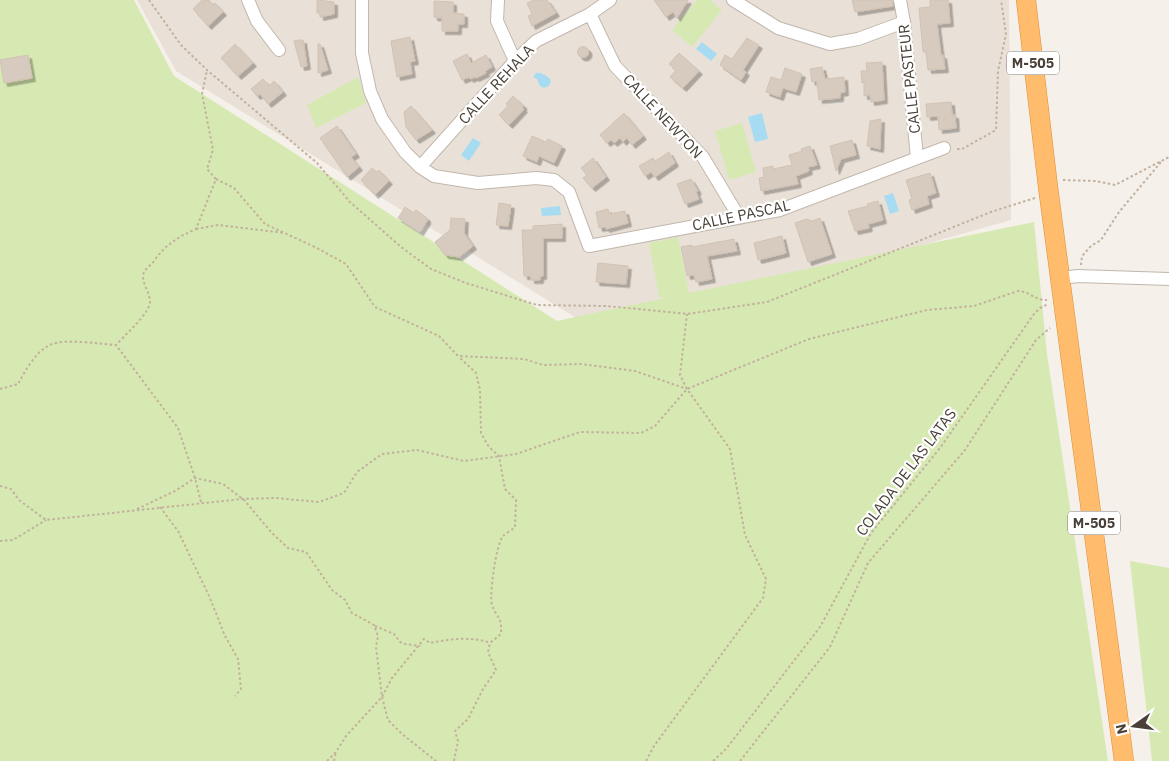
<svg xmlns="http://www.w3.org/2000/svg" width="1169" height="761" viewBox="0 0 1169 761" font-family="'IBM Plex Sans',sans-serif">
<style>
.residential{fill:#e9e1d8}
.green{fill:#d7e9b3}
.water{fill:#a7dbf1}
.building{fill:#d7cbbf;stroke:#d2c2b2;filter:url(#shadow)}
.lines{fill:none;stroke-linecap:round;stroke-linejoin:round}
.minor-casing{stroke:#c1b7ac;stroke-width:14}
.highway-casing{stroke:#de8e3b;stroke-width:20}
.path{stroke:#c2b19d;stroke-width:2;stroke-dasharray:2.5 2.5;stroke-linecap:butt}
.minor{stroke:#fff;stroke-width:12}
.highway{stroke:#febc6c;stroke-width:19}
.labels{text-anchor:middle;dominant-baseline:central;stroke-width:4.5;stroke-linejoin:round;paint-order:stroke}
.shield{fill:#fff;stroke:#807974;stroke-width:1}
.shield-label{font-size:14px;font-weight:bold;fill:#494038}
.street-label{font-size:15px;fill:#494038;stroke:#fff}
</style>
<defs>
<filter id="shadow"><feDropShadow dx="3.5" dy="3.5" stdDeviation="0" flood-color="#0004"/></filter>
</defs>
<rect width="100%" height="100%" fill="#f5f0ea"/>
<path class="residential" d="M137,0H1009L1011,220L604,335L176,71Z"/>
<path class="green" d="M0,0H134L174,76L557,321L665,298L659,297L649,243L678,237L689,293L1034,222L1047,354L1108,761H0Z
M697,0H710L722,10L692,47L672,30Z
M358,77L366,103L316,128L307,105Z
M742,123L756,172L729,180L715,131Z
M1130,561L1169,568V761H1152Z"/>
<path class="water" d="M702,42L717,54L711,61L696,49Z
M536,73C542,72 548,76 551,81L549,86L544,88L540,86L537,79L533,77Z
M762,113L768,139L755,142L748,117Z
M473,138L481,143L469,161L461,155Z
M893,193L899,211L890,214L884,196Z
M560,206L561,215L542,216L541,208Z"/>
<path class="building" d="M202,0H209L213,5L215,3L223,12L208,26L193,9Z
M317,0L334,2V14L320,17V13H317Z
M534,0H547L556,13L532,26L528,16L532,14L527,3Z
M654,0H688L677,18L673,12L666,17Z
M852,0H892L893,6L855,12Z
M930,0H948L950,23L937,24L941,56L943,55L945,69L928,70L926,52H923L919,8L930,7Z
M434,1L453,2V13L464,14V24H458V31H442V18L434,17Z
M410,37L415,61L410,62L412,74L397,77L391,41Z
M747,38L759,45L743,70L746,72L741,80L720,65L725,55L732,59Z
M299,40H303L307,66L301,67L294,41Z
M235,44L253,63L238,76L221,58Z
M318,44H320L328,70L318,73Z
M577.5 52a5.5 5.5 0 1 1 11 0a5.5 5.5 0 1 1-11 0Z
M679,53L699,71L683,88L670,77L676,70L669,64Z
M467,54L471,63L486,55L492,67L485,71L486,73L476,78L475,77L470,79L469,77L462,80L453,61Z
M28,55L32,78L4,83L0,60Z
M882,62L884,100L871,102L870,95L864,96V82L862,83L861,71H867L866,63Z
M822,67L825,79L844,77L845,92L840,93V98L819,100L817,81L812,82L810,69Z
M785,68L802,74L796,92L783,88L780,97L766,92L771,77L781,80Z
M263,79L269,86L274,81L283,92L268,104L260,94L257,96L251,89Z
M513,96L524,106L522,107L524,109L509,125L499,115L508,106L506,104Z
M951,102L952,115H955L956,128L939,130L938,116L927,117L926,104Z
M411,106L432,130L416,140L406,127L404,112Z
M624,113L643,136L632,145L627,138L623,142L620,138L614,143L611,140L607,143L600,135Z
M881,119L880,149L867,146L870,121Z
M337,126L356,154L351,157L359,167L347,177L320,138Z
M532,136L546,142L548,139L562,146L554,163L539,156L537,162L523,156Z
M852,140L856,155L841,159L836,171L830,146Z
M810,146L817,165L808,167L809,171L796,176L798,184L761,191L759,178L764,177L763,168L773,166V169L792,165L789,155L802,151L801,149Z
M669,152L675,163L655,177L651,172L645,176L639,166L653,158L655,161Z
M593,158L606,177L592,188L583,178L587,175L581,168Z
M372,168L377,172L379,170L389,181L375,195L361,180Z
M930,173L936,193L927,196L929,204L912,210L909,200L912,199L906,180Z
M691,179L698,191L696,192L699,199L685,204L677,184Z
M878,201L883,220L868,224L869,228L855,231L848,211L868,206L867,204Z
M499,203L511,205L508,226L496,225Z
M405,207L414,213L416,210L427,218V221L420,232L398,218Z
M608,209L609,214L625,211L628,223L606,229V227L599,228L596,212Z
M451,218L465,219L464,233L473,246L459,257L445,255L435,242L450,230Z
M820,218L832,254L808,262L795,223L807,219L812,221Z
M562,224V238H543V276H540V280H531V276H524L522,230H533V226Z
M782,236L786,253L758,260L754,243Z
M734,239L737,251L707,256L712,279L696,282L694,275L687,276L681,247L692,245V247Z
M598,263L628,266L626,284L596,282Z"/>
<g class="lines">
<defs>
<path id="minor" d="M248,0L257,21L279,50
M362,0V53L370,91L382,119L405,152L420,167L434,176L478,183L536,178L554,180L569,192L589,246L780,210L944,148
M498,0L497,21L515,61
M733,0L778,28L830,44L858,39L904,22
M900,0L904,22L917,158
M590,14L615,66L703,157L739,217
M420,167L515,61L536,41L590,14L610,0
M1061,278L1078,276L1169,279"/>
<path id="highway" d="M1026,0L1048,187L1124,761"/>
</defs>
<use href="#minor" class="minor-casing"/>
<use href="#highway" class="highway-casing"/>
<path class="path" d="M149,0L181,45L207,70L317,163L350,202L401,247L431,269L466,283L537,305L607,306L687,314L767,302L991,212L1035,198
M957,149H962L996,130L998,71L1006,34L1001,0
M216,179L234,188L265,224L317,248L346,264L375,307L439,336L458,356L524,359L543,365L581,364L635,371L687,389
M1063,180L1096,181L1115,185L1169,157
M196,229L218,225L285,233
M1081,265L1082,256L1091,246L1101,240L1119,212L1161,162
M0,389L18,384C25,371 36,351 50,345C63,338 100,344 116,345
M0,486L11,489L19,500L46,520L242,499L275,498L319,502L344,493L357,472L382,454L417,450L464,461L516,454L580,432L641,433L655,426L687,389L809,339L927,310L974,306L1018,291C1029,291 1036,301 1047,300
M201,502L195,478L178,428L116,345C125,335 140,322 147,310C155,298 144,290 143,277C143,269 150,267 154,261C165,245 178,237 196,229L216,179L207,169L213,150L202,94L207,70
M160,507L178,531L210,598L225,636L238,659L241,689L235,696
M137,509L175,491L195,478L223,484L244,500L272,533L288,548L306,552L332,590L345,600L352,613L374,625L378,636L376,647L382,697L388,720L402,734L436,761
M0,541L13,540L46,520
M375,626L394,634L400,642L405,644L420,646
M327,761L336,752L346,736L382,697L392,678L424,639L430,643C449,639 472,636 490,643
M334,761L336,752
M454,761L458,741L455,731L468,719L483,689L496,670L488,652L490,643L501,634C502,616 497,619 492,605C489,594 496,545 503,536C506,533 512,530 515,527L516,500L505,489L499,456L489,447L481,433L480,390L476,373L459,357
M646,761L654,746L763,598L766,579L745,535L730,449L687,389L680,375L687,314
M713,761L726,749L820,627L871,533L940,448L1034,314L1040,308L1048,304
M740,761L830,647L868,563L965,450L1036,340L1050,328"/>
<use href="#minor" class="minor"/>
<use href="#highway" class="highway"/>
</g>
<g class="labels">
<g class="shield">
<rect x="1007" y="51.5" width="52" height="23" rx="4"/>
<rect x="1068" y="511.5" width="52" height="23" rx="4"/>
</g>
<g class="shield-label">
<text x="1033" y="63">M-505</text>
<text x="1094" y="523">M-505</text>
</g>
<g class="street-label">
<text transform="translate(909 79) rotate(-96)">CALLE PASTEUR</text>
<text transform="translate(496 84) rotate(-47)">CALLE REHALA</text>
<text transform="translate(663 116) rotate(47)">CALLE NEWTON</text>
<text transform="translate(741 215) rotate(-12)">CALLE PASCAL</text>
<text transform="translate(906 472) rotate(-53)">COLADA DE LAS LATAS</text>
</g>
</g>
<g transform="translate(1134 726) rotate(256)" stroke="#ffffff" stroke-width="4" paint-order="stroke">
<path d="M0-4L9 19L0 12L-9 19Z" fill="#494038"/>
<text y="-8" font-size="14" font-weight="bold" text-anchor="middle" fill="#494038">N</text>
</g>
</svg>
